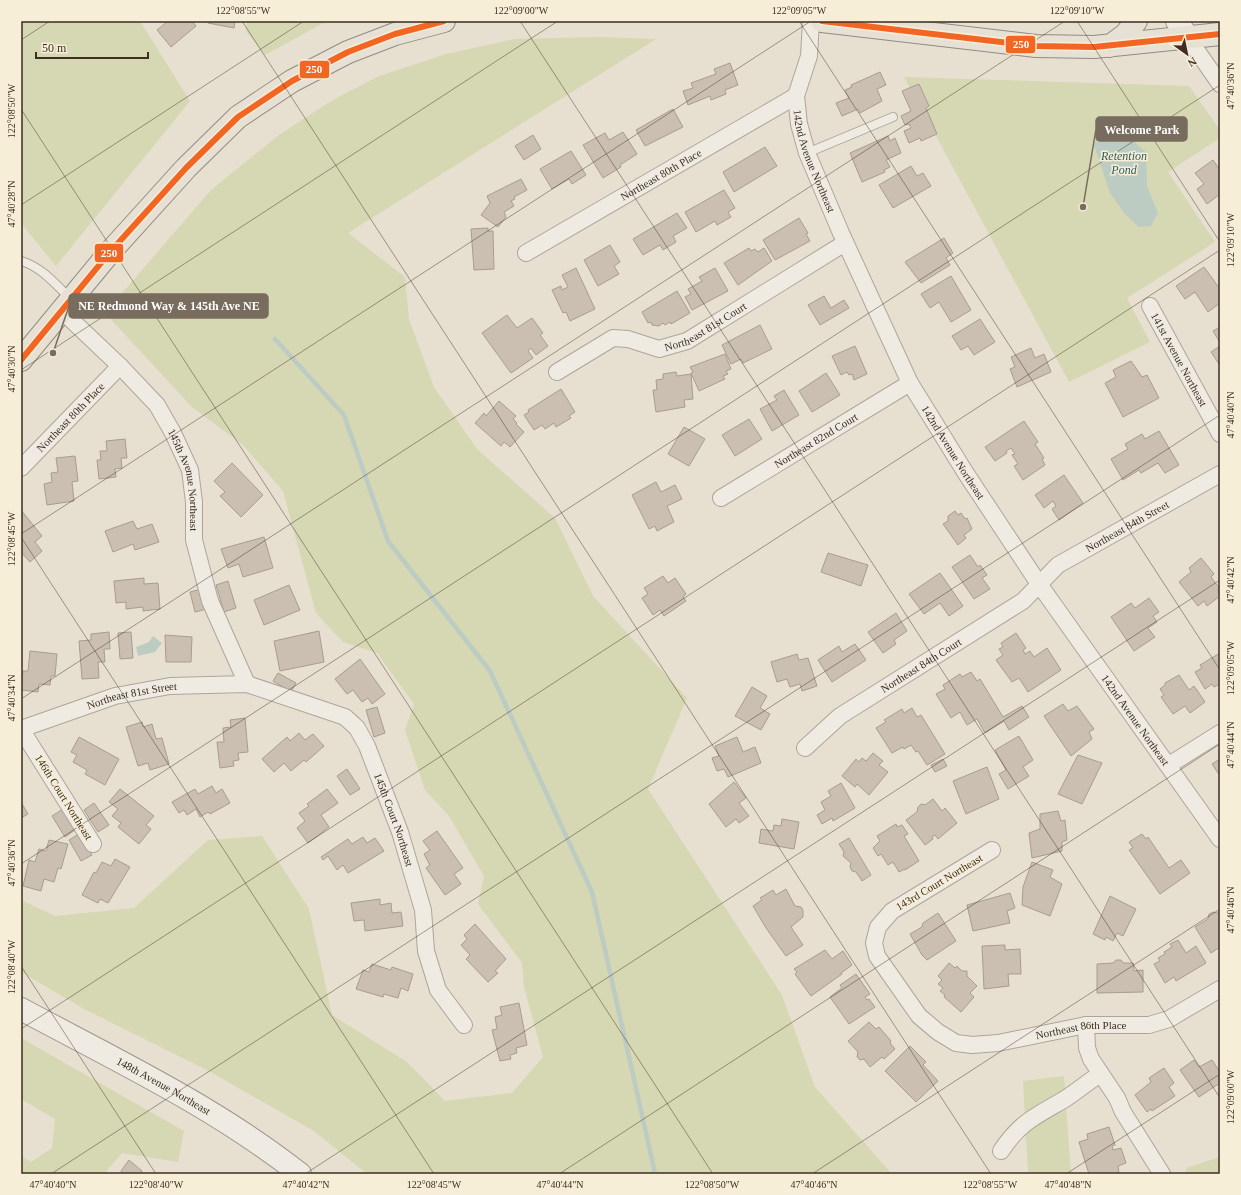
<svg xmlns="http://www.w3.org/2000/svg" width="1241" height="1195" viewBox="0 0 1241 1195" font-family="Georgia,serif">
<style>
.green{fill:#d6d7b3}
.water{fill:#bcccc2}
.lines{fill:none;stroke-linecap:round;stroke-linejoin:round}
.stream{stroke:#bcccc2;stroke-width:4.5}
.building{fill:#cbbfb2;stroke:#a89c90}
.lane-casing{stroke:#ada599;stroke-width:10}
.street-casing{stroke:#ada599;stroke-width:18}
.secondary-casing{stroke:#9c958a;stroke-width:24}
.primary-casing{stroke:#928b80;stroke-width:24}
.lane{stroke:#efebe3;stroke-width:8}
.street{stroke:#efebe3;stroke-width:16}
.secondary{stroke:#efebe3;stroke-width:22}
.primary{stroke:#e6e1d4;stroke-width:22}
.bus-1-casing{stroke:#f7eed8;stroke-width:9}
.bus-1{stroke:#f26522;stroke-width:6}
.ticks{fill:none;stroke:#3d2e20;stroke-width:1;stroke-opacity:0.45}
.labels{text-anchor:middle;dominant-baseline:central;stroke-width:3;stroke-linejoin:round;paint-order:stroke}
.street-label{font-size:11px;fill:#3d2e20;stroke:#f7eed8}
.water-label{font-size:12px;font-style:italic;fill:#2f5d5a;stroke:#f7eed8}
.leader{fill:none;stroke:#786c5e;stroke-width:1.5}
.callout-dot{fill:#786c5e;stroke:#f7eed8;stroke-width:1.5}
.callout{fill:#786c5e;stroke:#786c5e;stroke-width:1.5}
.callout-label{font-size:12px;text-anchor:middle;font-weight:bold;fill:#fff}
.line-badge{stroke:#f7eed8;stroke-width:1.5}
.badge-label{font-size:11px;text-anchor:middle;font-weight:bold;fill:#fff}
.neatline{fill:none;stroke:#3d2e20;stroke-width:1.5}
.ticks-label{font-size:10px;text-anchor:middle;fill:#3d2e20}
</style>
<rect width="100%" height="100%" fill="#e7e0d1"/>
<path class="green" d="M21,21H140L190,101L56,266L21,223Z
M247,21H327L265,55L246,31Z
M597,37L656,39L348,233L405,277L409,319L434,387L477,449L555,518L593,596L687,698L648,789L782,995L815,1087L892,1174H367L314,1131L207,1070L84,1009L21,972V900L55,916L134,908L208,840L262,836L309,909L332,1015L407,1062L445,1101L512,1093L543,1057L524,987L522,963L478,904L484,876L449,816L425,790L405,730L414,704L377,653L343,642L316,613L283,491L243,445L192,407L105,313L211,190L279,135L331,101L379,76L446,54L515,39Z
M904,77L1189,86L1220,130V138L1168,172L1215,242L1127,298L1150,342L1069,382Z
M21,1038L184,1131L178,1162L122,1153L104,1174H21V1156L31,1162L52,1148L55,1119L21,1099Z
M1064,1076L1071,1174H1028L1023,1081Z
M1220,1157V1174H1187L1186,1168Z"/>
<path class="water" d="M1111,125L1132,133L1136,144L1146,152L1147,186L1158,213L1151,226L1139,227L1125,214L1110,193L1094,145L1100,131Z
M153,636L162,643L155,652L138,656L136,647L149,642Z"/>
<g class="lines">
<path class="stream" d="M275,339L344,415L388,541L490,671L592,892L655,1173L652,1174"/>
</g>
<path class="building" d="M168,21H192L196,26L171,47L157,30Z
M208,21H235L234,28L208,23Z
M730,63L738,85L725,90L726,94L711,100L710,96L688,105L683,91L693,88L691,83L716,74L714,69Z
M880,72L886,85L877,89L882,101L860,113L858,109L842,116L836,103L849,98L845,90L852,87L851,85Z
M919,84L929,106L926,108L937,134L921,141L920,138L909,143L904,131L911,128L909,124L905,125L901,116L911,111L902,91Z
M673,109L683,127L645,146L636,130Z
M623,132L637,154L620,165L621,167L603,178L583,145L605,133L609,140Z
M533,135L541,149L524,160L515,146Z
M888,136L890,141L895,138L901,153L886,160L890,167L884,170L885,172L862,182L850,153Z
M765,147L777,166L734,192L723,172Z
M571,151L586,175L572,184L569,179L552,189L540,169Z
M1213,160L1220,170V194L1207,204L1197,189L1204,184L1195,173Z
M911,166L917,176L923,173L931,186L893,208L879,185Z
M521,179L527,190L514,197L515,199L511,201L514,206L504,212L506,217L498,227L481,215L490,203L487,196Z
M724,190L735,208L728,212L731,217L717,225L715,221L696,232L685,212Z
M677,213L687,228L673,236L676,242L663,250L660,245L643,255L633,239Z
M799,218L808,233L806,234L810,241L775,260L763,240Z
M488,228V231H493L494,269L474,270L471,229Z
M944,238L953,253L946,258L950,265L921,283L905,262Z
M610,245L620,262L614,266L619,274L598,286L584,260Z
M749,248L751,251L755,249L758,252L764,248L772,261L738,285L724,263Z
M1204,267L1220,289V303L1208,312L1195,292L1185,299L1176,286Z
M576,268L595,309L570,321L566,312L563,313L552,290L561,286L562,290L568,287L562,275Z
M715,268L728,291L692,310L685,297L691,294L688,289L702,281L699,277Z
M951,276L971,310L951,322L939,302L930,308L921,294Z
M677,291L690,313L671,324L670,322L665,325L663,323L659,326L652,325L651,322L648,323L642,312Z
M824,296L831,308L844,300L849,308L820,325L808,305Z
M507,315L517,328L532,318L543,333L540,335L548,346L536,355L531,348L528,351L533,358L511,373L482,333Z
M980,319L995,342L974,355L968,346L961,350L952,336Z
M760,325L772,349L743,363L741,359L731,364L722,345Z
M1220,327V340L1219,341L1213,331Z
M855,346L867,374L854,380L852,374L849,375L847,372L841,375L832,356Z
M1220,346V364H1219L1211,352Z
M1031,348L1035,358L1044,354L1051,372L1017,387L1010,369L1015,367L1011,357Z
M725,354L731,369L726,371L728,374L723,376L725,379L699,391L691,373L693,372L690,367Z
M1131,361L1142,377L1147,375L1159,398L1123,417L1105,383L1116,377L1113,370Z
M676,372L677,376L691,374L693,399L684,400L685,407L656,412L653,390H657L656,380L663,379V374Z
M826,373L840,395L812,412L799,391Z
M561,389L575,412L569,416L571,418L556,427L554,423L545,429L542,425L534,430L524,415L529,412L528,410Z
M784,390L799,415L772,431L760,409L777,400L774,396Z
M499,401L516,416L513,419L517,423L516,424L524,432L510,447L504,442L501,446L475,423L484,413L486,416Z
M749,419L762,439L735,456L722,435Z
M1024,421L1038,442L1035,444L1044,458L1042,459L1045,465L1023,480L1014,466L1018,464L1012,455L1015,454L1011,448L1006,451L1007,453L995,461L985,447Z
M684,427L705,439L689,466L668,454Z
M1159,431L1179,465L1165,473L1158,463L1141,473L1139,470L1123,480L1111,459L1128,449L1125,444L1142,434L1145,439Z
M125,439L127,458H121L122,468L115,469L116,477L99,479L97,460H101L100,451H107L106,441Z
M75,456L78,481L72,482L74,501L47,505L44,484L52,482L51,473L58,472L56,458Z
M232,463L263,495L241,517L220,496L225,492L214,481Z
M1064,475L1083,503L1059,520L1052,509L1056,506L1053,501L1044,508L1035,495Z
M656,482L661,492L675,485L682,499L667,506L674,522L657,531L655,526L649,529L632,495Z
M21,510L42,536L35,542L42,551L30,562L21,552Z
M955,511L958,515L961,513L965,519L967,518L972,529L964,535L966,538L958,545L943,524L948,521V516Z
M133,521L137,529L152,524L159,542L135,550L133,544L113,552L105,531Z
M264,537L273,568L243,577L239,564L228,568L221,549Z
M828,553L868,565L861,586L821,572Z
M970,555L978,567L980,565L987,575L982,578L990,589L974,599L952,567Z
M1201,558L1214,574L1211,577L1220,589L1218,590L1220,596L1207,606L1204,601L1198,606L1179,582L1191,572L1189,568Z
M940,573L963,606L949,616L940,603L924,614L909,594Z
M663,576L668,583L675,578L686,594L683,597L686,601L664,616L660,610L653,615L642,598L648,594L644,588Z
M144,578V584L158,583L160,609L143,611V607L126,609V602L116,603L114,581Z
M228,581L236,608L224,612L216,585Z
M289,585L300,610L264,625L254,600Z
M201,589L207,609L195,612L190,592Z
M1149,598L1159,612L1153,616L1157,622L1148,628L1155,637L1134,651L1111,617L1131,603L1135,608Z
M896,613L907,631L894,640L896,644L883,653L868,632Z
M319,631L324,662L280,671L274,641Z
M109,632L110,649H104L105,662H98L99,678L82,679L79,641L91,640V634Z
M131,632L133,658L120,659L118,633Z
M1016,633L1026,648L1023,650L1025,654L1030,651L1034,657L1047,648L1061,670L1028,692L1019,678L1012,682L996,660L1003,655L999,649L1003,647L1001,643Z
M165,635L192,637L191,662H166Z
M855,644L866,660L832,682L818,660L839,646L842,652Z
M30,651L57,654L55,676H51L50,685L39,684L38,692L21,690L23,671H28Z
M1220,653V684L1214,687L1212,684L1205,689L1195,672L1202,668L1200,665Z
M797,654L799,660L808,658L817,686L802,691L800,684L790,687L787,679L777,682L771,662Z
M360,659L385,694L372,704L368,698L362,702L353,690L347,694L335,679Z
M971,672L977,681L980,679L1003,717L1022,706L1029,717L1009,730L1004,721L985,733L977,719L967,725L960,712L951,718L936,694L945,689L943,685L960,674L962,677Z
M278,673L296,683L291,692L273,681Z
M1179,675L1189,690L1194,686L1205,702L1190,713L1185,706L1173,714L1161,697L1164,695L1160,689L1165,685V683Z
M752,687L767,696L760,708L770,714L761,730L735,716Z
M1063,704L1068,711L1077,706L1094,729L1089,732L1092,739L1071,756L1044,716Z
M377,707L385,733L374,737L366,710Z
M912,708L917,717L921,715L945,754L927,765L918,751L916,752L911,745L904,749L903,747L892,753L876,728L886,722L884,720L902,709L904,713Z
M245,718L248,752L238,753L239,760L233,761L234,766L220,768L217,742H224L223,728L231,727L230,720Z
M142,722L143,727L152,724L156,739L162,738L169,764L150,770L148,763L138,766L126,727Z
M299,733L305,740L313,734L324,746L306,762L304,760L291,771L284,763L274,772L262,759L287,737L290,741Z
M1019,736L1033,760L1023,767L1029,776L1008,789L999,774L1006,770L995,750Z
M79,737L119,759L105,785L85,774L87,770L73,762L77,755L71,752Z
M737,737L743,752L755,747L761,763L728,777L724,769L717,771L712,758L719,756L715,746Z
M873,753L883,761L879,765L888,772L869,795L857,784L855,787L842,776L856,759L859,762L862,758L866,761Z
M1078,755L1102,763L1082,804L1058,794Z
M943,759L947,766L935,772L931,765Z
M1220,759V776L1212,764Z
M987,767L999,799L966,814L953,781Z
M347,769L360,789L350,795L337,776Z
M734,782L746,798L739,803L749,816L739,823L736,819L726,827L709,804Z
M841,783L855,808L833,821L832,818L822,824L817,815L825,810L821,802L831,796L828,791Z
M212,786L216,793L222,789L230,803L210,814L208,812L200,817L196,809L187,815L184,810L179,813L172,802L195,789L198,794Z
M120,789L154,816L146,825L151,829L139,844L118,827L121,823L112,816L118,809L109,802Z
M327,789L338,803L321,815L329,827L308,843L297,828L305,821L299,813L309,806L307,804Z
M933,799L942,811L945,808L957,823L938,839L935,835L932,837L933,839L925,845L906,820L917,812L918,807L921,804L925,805Z
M21,802L28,814L21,818Z
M94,803L109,825L98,832L84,810Z
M63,809L75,830L65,837L52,816Z
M1058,811L1061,821L1065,820L1067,840L1062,842V851L1032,858L1029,833L1040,829V814Z
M782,819L799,822L794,849L759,843L761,829L773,831L774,825L781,826Z
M896,824L897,827L902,825L908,834L904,836L919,861L905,870V869L899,872L893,862L888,865L881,854L878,856L873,848L880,841L877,836Z
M437,831L463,868L454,874L461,884L445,895L426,868L430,865L424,854L430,850L423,841Z
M79,834L92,855L81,861L69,840Z
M1142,834L1146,839L1148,837L1169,868L1181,860L1190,873L1160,894L1129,850L1133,848L1129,842Z
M363,837L367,843L375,838L384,851L348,873L343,865L337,870L328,856L323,860L321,857L348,839L352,844Z
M849,838L871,875L862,881L856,872L852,871L850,867L851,863L843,856L844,852L839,844Z
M49,840L68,844L61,869L58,868L54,882L44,879L41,891L23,886L29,860L35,862L39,849L46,851Z
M115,859L130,867L108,903L100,899L98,903L82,895L94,872L96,873L102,862L111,866Z
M1032,862L1053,870L1050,877L1062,884L1050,916L1022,905L1023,887Z
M786,889L795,906L801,907L803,910V917L791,927L803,945L786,956L766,928L753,906L762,900L760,898L773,890L776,895Z
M1010,893L1015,908L1007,911L1010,923L973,931L967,905Z
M1110,896L1136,909L1123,936L1117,933L1113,941L1106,937L1105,940L1093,934Z
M380,899V905L391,903L392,913L401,912L403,926L365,931L364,920L354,921L351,903Z
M1213,912L1217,913L1220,912V947L1211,953L1195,927L1208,919L1209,914Z
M938,913L956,941L927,960L922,955L910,934L922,927L923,923Z
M475,924L506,959L495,971L498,973L488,982L466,959L470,955L461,945L467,939L464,935Z
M1178,940L1186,953L1196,946L1206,963L1176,981L1174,977L1165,983L1154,964L1160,961L1158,958L1165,954L1164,952L1172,947L1170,944Z
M1005,945V950L1020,949L1021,974H1008L1009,986L984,989L982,946Z
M825,950L832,959L843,951L852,965L841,973L842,974L811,996L795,974L797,972L794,969Z
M1116,960H1121L1123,963H1133L1134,971L1143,970V992L1097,993V964L1113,963Z
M949,963L955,968L957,966L962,971H967V976L977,986L970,993L974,997L961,1012L944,997L945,995L940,991L943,988L938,984L942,980L938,976Z
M372,964L391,970L392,967L413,974L408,991L401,988L398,998L384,994L383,997L356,989L363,970L369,972Z
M856,974L870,994L865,997L867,1000L869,999L875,1007L849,1024L830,997L842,988L840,985Z
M519,1003L527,1045L516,1048L517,1053L510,1055L511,1059L500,1061L492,1030L497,1029L495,1017L502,1015L500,1007Z
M869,1022L876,1029L879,1027L891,1041L890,1043L895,1049L884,1059L882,1057L870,1067L864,1059L860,1060L857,1057L858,1052L848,1041Z
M910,1046L926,1062L923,1065L938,1081L916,1102L885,1071Z
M1194,1060L1199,1067L1212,1060L1220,1072V1083L1199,1097L1180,1070Z
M1164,1068L1174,1083L1169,1087L1175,1096L1152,1111L1151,1109L1147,1112L1135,1095L1151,1082L1149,1078Z
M1109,1127L1115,1145L1112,1146L1113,1150L1121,1148L1126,1163L1118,1166L1119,1172L1114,1174H1089L1079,1142L1088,1139L1087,1134Z
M129,1160L142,1171L141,1174H123L121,1171Z"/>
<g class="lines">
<defs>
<path id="lane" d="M807,153L893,117
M21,261C42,267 56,285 71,299"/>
<g id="street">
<path id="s1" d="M811,21L809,56L796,96L799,124L807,153L841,233L910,383L965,472L1039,584L1220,839"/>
<path d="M1188,38L1220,84"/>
<path id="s2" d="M526,253L796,96"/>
<path id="s3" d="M1150,306L1220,434"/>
<path id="s4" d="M62,311L120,366L157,405L173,433L190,470L194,502V540L210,601L247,684"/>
<path id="s5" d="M557,372L613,338L628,339L659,349L687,341L845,243"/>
<path id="s6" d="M21,468L120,366"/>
<path id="s7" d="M721,498L910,383"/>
<path id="s8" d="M805,748L840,716L1023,601L1058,565L1220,474"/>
<path d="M1169,765L1220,733"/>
<path id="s9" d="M93,844L21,729L115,696L170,686L247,684L345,717L357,728L367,746L400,832L423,910L426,951L438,990L464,1025"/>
<path id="s10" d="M992,850L892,911L878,927L874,943L877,956L919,1016L938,1032L956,1043L972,1045L998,1043L1086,1025H1149L1169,1019L1220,989"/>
<path d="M1086,1025L1087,1048L1091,1059L1117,1098L1123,1112L1162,1174"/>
<path d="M1001,1151C1020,1122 1036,1116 1065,1099C1077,1091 1088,1082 1100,1074"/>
</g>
<g id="secondary">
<path d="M1177,21L1188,38"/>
<path id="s11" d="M21,1009C116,1060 215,1107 300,1174"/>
</g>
<path id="primary" d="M822,21L1036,46L1094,47L1220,34
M1110,46L1126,34L1136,21
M21,360L110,252L186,168L238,117L292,81L348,52L395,34L444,21"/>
</defs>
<use href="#lane" class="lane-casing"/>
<use href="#street" class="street-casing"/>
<use href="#secondary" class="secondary-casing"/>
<use href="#primary" class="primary-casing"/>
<use href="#lane" class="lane"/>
<use href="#street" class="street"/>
<use href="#secondary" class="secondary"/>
<use href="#primary" class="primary"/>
<defs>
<path id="bus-1" d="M822,21L1036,46L1094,47L1220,34
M21,360L110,252L186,168L238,117L292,81L348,52L395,34L444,21"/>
</defs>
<use href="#bus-1" class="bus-1-casing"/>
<use href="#bus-1" class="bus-1"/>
</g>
<path class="ticks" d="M242,21L991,1174M520,21L1220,1098M799,21L1220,670M1077,21L1220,242M21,40L50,21M21,109L713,1174M21,205L304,21M21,370L558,21M21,534L811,21M21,537L434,1174M21,699L1065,21M21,864L1220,85M21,966L156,1174M21,1029L1220,250M51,1174L1220,415M305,1174L1220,580M559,1174L1220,744M812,1174L1220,909M1066,1174L1220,1074"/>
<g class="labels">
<g class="street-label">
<text stroke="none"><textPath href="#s1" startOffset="145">142nd Avenue Northeast</textPath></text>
<text stroke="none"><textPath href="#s2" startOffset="156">Northeast 80th Place</textPath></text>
<text stroke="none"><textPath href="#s5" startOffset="165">Northeast 81st Court</textPath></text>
<text stroke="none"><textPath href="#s3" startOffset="61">141st Avenue Northeast</textPath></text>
<text stroke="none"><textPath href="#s6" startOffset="71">Northeast 80th Place</textPath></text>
<text stroke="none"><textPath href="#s7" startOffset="111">Northeast 82nd Court</textPath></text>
<text stroke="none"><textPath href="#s1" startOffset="469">142nd Avenue Northeast</textPath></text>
<text stroke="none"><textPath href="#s4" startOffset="215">145th Avenue Northeast</textPath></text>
<text stroke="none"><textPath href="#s8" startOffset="393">Northeast 84th Street</textPath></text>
<text stroke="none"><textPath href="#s8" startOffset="143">Northeast 84th Court</textPath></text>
<text stroke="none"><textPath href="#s9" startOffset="252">Northeast 81st Street</textPath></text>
<text stroke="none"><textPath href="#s1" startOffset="793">142nd Avenue Northeast</textPath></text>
<text transform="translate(64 797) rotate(58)">146th Court Northeast</text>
<text stroke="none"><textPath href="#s9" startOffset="587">145th Court Northeast</textPath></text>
<text transform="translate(939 882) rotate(-31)">143rd Court Northeast</text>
<text stroke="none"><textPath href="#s10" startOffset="414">Northeast 86th Place</textPath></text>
<text stroke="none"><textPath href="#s11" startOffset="162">148th Avenue Northeast</textPath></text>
</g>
<g class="water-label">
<text x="1124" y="156">Retention<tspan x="1124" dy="14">Pond</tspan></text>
</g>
</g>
<path class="leader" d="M1083 207L1096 129M53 353L69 306"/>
<g class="callout-dot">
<circle cx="1083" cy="207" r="4"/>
<circle cx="53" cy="353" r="4"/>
</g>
<g class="callout">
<rect x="1096" y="117" width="91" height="24" rx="4"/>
<rect x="69" y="294" width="199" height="24" rx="4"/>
</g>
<g class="callout-label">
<text x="1142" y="134">Welcome Park</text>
<text x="169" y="310">NE Redmond Way &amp; 145th Ave NE</text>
</g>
<g class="line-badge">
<rect x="1005" y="35" width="31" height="19" rx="4" fill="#f26522"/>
<rect x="299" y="60" width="31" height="19" rx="4" fill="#f26522"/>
<rect x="94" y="243" width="30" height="20" rx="4" fill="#f26522"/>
</g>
<g class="badge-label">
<text x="1021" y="48">250</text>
<text x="314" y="73">250</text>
<text x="109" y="257">250</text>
</g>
<rect width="1241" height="1195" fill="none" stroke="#f7eed8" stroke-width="44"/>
<g transform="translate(1187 54) rotate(147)" stroke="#f7eed8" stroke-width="3" paint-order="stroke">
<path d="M0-3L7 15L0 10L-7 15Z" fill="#3d2e20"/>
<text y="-6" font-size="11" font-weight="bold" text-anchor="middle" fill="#3d2e20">N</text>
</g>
<path d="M36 52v6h112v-6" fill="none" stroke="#3d2e20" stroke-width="2"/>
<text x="42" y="52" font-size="12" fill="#3d2e20" stroke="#f7eed8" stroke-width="3" paint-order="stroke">50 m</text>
<rect x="22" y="22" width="1197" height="1151" class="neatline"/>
<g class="ticks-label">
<text x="243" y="14">122°08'55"W</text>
<text x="521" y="14">122°09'00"W</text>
<text x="799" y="14">122°09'05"W</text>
<text x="1077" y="14">122°09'10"W</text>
<text transform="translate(1230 86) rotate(-90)" y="4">47°40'36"N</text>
<text transform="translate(11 111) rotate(-90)" y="4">122°08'50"W</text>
<text transform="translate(11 204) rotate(-90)" y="4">47°40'28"N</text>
<text transform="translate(1230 240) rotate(-90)" y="4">122°09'10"W</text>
<text transform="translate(11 369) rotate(-90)" y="4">47°40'30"N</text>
<text transform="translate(1230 415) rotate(-90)" y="4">47°40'40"N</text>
<text transform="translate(11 539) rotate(-90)" y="4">122°08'45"W</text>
<text transform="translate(1230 580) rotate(-90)" y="4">47°40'42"N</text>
<text transform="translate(1230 668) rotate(-90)" y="4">122°09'05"W</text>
<text transform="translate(11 698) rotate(-90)" y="4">47°40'34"N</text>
<text transform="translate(1230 745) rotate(-90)" y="4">47°40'44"N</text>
<text transform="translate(11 863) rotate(-90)" y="4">47°40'36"N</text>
<text transform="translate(1230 910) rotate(-90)" y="4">47°40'46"N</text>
<text transform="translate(11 967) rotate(-90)" y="4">122°08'40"W</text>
<text transform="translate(1230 1097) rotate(-90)" y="4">122°09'00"W</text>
<text x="53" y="1188">47°40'40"N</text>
<text x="156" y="1188">122°08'40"W</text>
<text x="306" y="1188">47°40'42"N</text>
<text x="434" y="1188">122°08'45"W</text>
<text x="560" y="1188">47°40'44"N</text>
<text x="712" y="1188">122°08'50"W</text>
<text x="814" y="1188">47°40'46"N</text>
<text x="990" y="1188">122°08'55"W</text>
<text x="1068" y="1188">47°40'48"N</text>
</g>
</svg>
